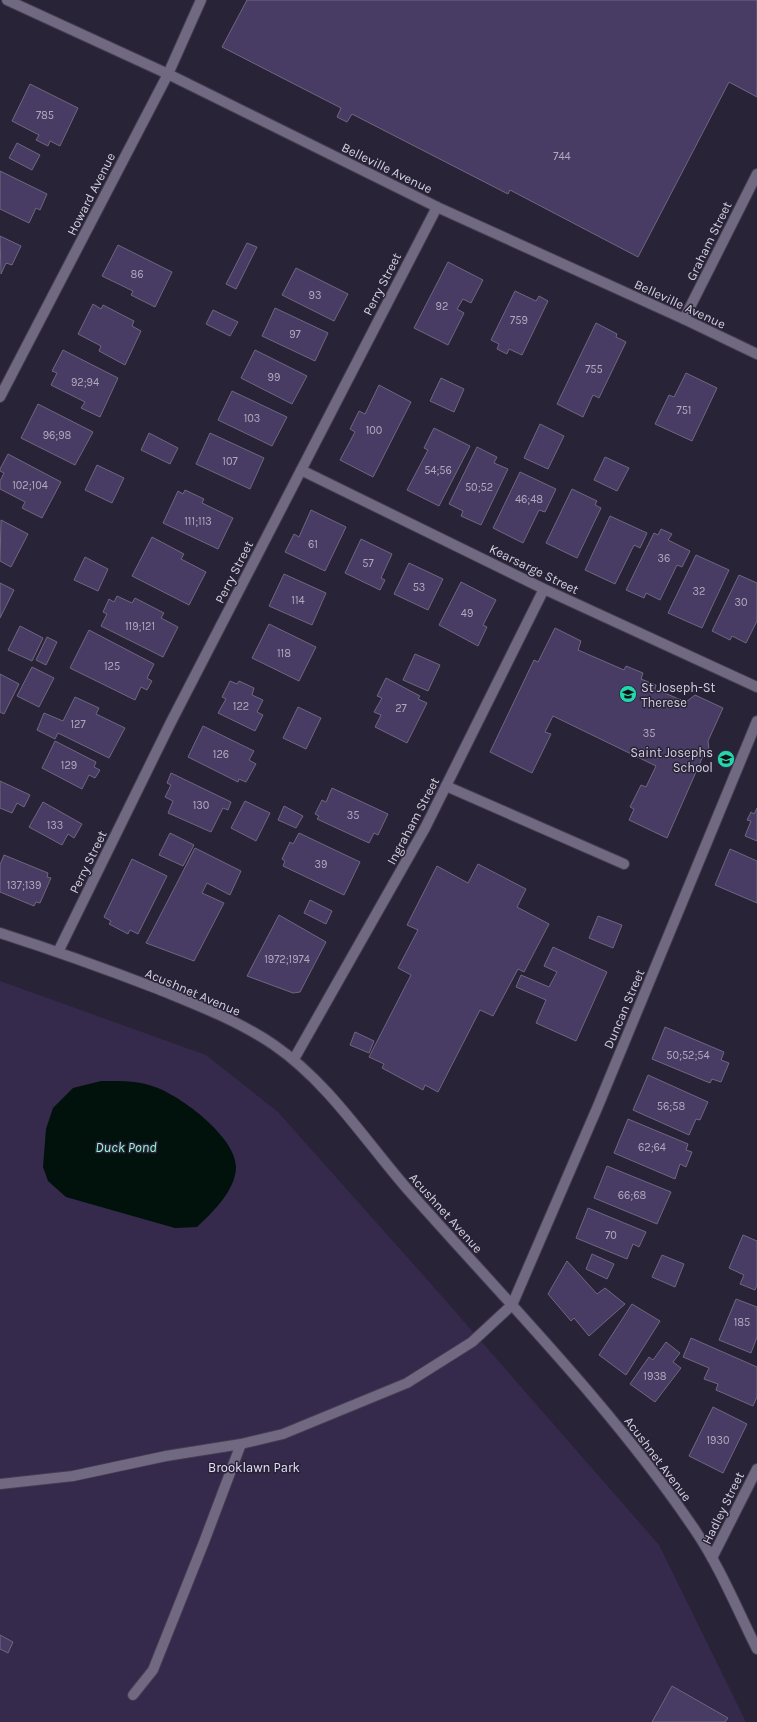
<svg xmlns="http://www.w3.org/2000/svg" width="757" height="1722" viewBox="0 0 757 1722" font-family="Karla,sans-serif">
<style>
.green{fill:#35294c}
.water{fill:#01110c}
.building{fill:#493c64;stroke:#6e677f}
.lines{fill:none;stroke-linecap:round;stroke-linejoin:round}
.lane-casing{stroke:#443e50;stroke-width:12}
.street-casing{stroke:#443e50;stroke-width:12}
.secondary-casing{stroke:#443e50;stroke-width:12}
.lane{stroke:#716982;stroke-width:10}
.street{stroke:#716982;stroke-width:10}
.secondary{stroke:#716982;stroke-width:10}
.labels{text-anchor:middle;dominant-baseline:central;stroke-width:3;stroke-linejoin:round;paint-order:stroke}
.number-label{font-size:11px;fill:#b0aabf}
.street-label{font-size:13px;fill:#d3cfdd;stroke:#292337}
.poi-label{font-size:13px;fill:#d3cfdd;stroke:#292337;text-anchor:start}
.park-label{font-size:13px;fill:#e7dffb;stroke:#292337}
.water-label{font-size:14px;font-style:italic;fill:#98f6da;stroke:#292337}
</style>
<rect width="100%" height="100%" fill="#292337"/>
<path class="green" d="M0,981L206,1055L278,1112L432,1285L659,1545L746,1722H0Z"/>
<path class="water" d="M101,1081C119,1081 137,1080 155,1087C181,1096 236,1137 236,1167C236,1190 212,1213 197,1227L175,1228L66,1197L48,1181L43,1167L46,1129L53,1108L73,1088Z"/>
<path class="building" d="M247,0H757V97L729,82L638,257L510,190L508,194L352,114L347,122L337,117L341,108L222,47Z
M30,84L78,108L60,146L50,141L48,146L36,140L39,135L12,121Z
M17,143L40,155L32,170L9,158Z
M0,171L47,194L40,210L36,208L29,223L0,209Z
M0,236L21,246L12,265L6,263L1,274Z
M247,243L257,247L236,289L226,284Z
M118,245L172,272L155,307L131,295L133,291L102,276Z
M448,262L483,280L471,303L463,299L457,309L464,313L448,345L414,328Z
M296,268L348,294L334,321L282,295Z
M515,291L536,301L539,296L548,301L522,355L509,349L507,354L497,349L499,344L491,340Z
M93,304L101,309L103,305L134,321L132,326L141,331L125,365L99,351L101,346L78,334Z
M275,308L328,333L315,361L262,336Z
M213,310L238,322L230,336L206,324Z
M596,323L617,334L616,337L626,342L599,398L593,395L583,417L557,404Z
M63,350L118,378L100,417L81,408L85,402L51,385L57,373L52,371Z
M255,350L307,376L292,404L241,378Z
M686,373L717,388L692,441L655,424L669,395L674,397Z
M441,378L464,389L454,412L430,401Z
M379,385L411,402L373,477L340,460L355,432L350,429L359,411L365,414Z
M232,391L287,417L272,446L218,420Z
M38,404L93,432L75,465L21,438Z
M540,424L564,436L548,469L524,458Z
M434,428L470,446L439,506L407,490L428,450L424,448Z
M149,433L178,448L170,464L141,450Z
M210,433L264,458L250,489L196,464Z
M477,447L497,457L494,463L508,469L481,525L461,516L463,511L449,504Z
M8,454L61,482L42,518L22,508L25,502L0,489V481L4,473L0,471V469Z
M605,457L629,468L617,491L594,480Z
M97,465L124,478L112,503L85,490Z
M520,472L556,489L545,512L539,510L523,543L493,528Z
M572,489L597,501L595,505L601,508L577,558L546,543Z
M185,490L204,499L202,503L233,518L218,549L163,523L178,491L183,494Z
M311,510L346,527L325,571L285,552L294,534L299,537Z
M610,516L647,533L640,548L634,545L615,584L585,570Z
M1,520L28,534L11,567L0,561Z
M661,529L672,534L668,540L690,551L682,567L677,565L660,600L646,593L644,598L626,590L654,533L658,535Z
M152,537L184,554L181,559L206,572L189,605L132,576Z
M361,539L392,554L381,578L385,580L380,590L345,573Z
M696,555L729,570L702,628L668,613Z
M85,557L108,569L98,591L74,580Z
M409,563L443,579L428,610L394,594Z
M284,574L326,593L312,625L269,606Z
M739,575L757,583V621L746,643L732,636L730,640L712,631Z
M461,582L496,600L483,625L487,627L478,646L439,625Z
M0,583L14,590L0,618Z
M117,596L132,603L135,598L164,613L161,618L178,627L163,657L101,626L107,614L103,612L109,599L114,602Z
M269,624L316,647L299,681L252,658Z
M20,626L43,638L32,661L8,650Z
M555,628L581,641L578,650L624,670L626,666L643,673L641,679L656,685L655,689L686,702L695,695L723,708L708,741L709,750L703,756L667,838L629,820L634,809L630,807L641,785L646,787L656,766L553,716L545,732L551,734L532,773L490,752L534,660L538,662Z
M89,630L154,664L147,678L152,681L147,690L141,687L135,700L70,668Z
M47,637L57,642L46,665L36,660Z
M415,654L440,665L428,691L403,680Z
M32,667L54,678L39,707L17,696Z
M0,674L19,684L4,714L0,712Z
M386,678L420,696L418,699L427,703L407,743L375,727L381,715L374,712L382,698L377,696Z
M230,681L237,684L239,681L254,688L252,695L263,700L257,712L263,715L255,731L218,713L226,699L222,697Z
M75,697L99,708L96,714L125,728L109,758L58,733L55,739L37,730L44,713L63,721Z
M298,707L321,718L306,749L283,738Z
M203,726L254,751L249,760L256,764L246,782L239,779L238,782L188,757Z
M55,741L96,762L94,767L100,770L95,778L89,775L82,789L42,768Z
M171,773L231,802L228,810L223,808L211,832L168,813L173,801L165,797L171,785L167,783Z
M0,781L30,795L24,807L17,803L12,813L0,808Z
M332,788L388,814L378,835L374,833L369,843L317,819L319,816L315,814L322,800L326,802Z
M245,801L270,813L256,841L231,828Z
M43,802L82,824L74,838L68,834L62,845L29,827Z
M284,806L303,816L296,828L278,820Z
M757,808V841L745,836L751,821L747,820L751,812L754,814Z
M170,833L194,845L183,866L159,855Z
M299,833L360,862L344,895L283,866L285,861L282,859L290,842L293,844Z
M195,848L241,871L230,895L207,883L202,893L224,903L194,961L146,943Z
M730,849L757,861V903L715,885Z
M4,855L48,873L47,877L51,878L40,903L36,902L34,906L0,892V865Z
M132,859L167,876L138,934L130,930L128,934L109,924L111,921L104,917Z
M478,864L526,889L517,907L549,924L524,972L518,969L493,1016L480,1010L438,1092L425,1085L423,1090L382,1068L384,1064L369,1057L411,975L398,968L418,930L407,925L437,866L468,883Z
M310,900L332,911L326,924L304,913Z
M279,915L326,942L300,992L293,993L247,976Z
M598,916L622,925L613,948L589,938Z
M553,947L607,972L576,1041L536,1023L546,1000L516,987L521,975L549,987L557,972L544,966Z
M665,1027L724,1052L721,1060L729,1063L721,1082L712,1079L710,1083L652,1059Z
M355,1032L374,1041L369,1053L350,1045Z
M648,1075L708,1102L700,1120L696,1119L689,1135L633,1110Z
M628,1119L688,1144L686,1150L692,1152L686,1167L680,1164L675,1179L614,1153Z
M607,1166L671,1192L657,1224L594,1198Z
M588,1208L646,1232L639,1247L633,1244L627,1259L576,1238Z
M743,1235L757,1241V1285L755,1290L740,1284L744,1275L729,1268Z
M592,1254L614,1264L607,1279L586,1269Z
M662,1255L684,1264L675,1287L652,1277Z
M567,1261L597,1294L605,1288L625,1304L589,1336L574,1318L571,1321L548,1294Z
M736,1299L757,1307V1337L751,1353L719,1340Z
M632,1304L660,1321L626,1375L599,1355Z
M691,1338L757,1367V1397L753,1406L716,1390L718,1384L704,1379L709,1368L683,1357Z
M666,1342L680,1353L673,1362L681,1368L655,1402L630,1384L649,1357L653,1360Z
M713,1407L747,1424L723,1473L689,1456Z
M0,1635L13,1642L8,1653L0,1649Z
M672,1686L728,1718L725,1722H652Z"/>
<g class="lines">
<defs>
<path id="lane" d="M684,319L757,174
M446,786L624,864
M241,1444L283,1434L407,1383L472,1342L512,1305
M0,1484L73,1476L166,1456L241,1444L204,1542L153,1670L133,1695"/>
<path id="street" d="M0,397L168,74L201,0
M301,470L544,589L757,687
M58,952L171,722L437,207
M294,1059L425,828L544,589
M512,1305L598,1106L757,721
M712,1558L757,1469"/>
<path id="secondary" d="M7,0L168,74L437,207L684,319L757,354
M0,933C53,950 106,969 158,989C197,1005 239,1021 274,1045C329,1083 366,1142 409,1191C507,1302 612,1407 695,1530C720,1567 737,1609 757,1649"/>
</defs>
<use href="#lane" class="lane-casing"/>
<use href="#street" class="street-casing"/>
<use href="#secondary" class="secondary-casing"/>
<use href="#lane" class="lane"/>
<use href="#street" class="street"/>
<use href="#secondary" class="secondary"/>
</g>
<defs>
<symbol id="school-disc" viewBox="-11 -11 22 22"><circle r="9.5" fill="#24d5ae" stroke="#292337"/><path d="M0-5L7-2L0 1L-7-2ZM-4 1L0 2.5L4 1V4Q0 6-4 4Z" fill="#111"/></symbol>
</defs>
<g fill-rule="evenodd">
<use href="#school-disc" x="618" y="684" width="20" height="20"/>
<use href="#school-disc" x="716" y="749" width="20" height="20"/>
</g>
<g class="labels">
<g class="number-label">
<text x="45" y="115">785</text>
<text x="562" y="156">744</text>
<text x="137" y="274">86</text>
<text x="315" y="295">93</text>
<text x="442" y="306">92</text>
<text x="519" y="320">759</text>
<text x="295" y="334">97</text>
<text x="594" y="369">755</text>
<text x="274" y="377">99</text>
<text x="85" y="382">92;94</text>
<text x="684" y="410">751</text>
<text x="252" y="418">103</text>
<text x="374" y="430">100</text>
<text x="57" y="435">96;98</text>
<text x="230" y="461">107</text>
<text x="438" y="470">54;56</text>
<text x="30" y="485">102;104</text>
<text x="479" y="487">50;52</text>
<text x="529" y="499">46;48</text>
<text x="198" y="521">111;113</text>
<text x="313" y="544">61</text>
<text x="664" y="558">36</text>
<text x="368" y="563">57</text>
<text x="419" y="587">53</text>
<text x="699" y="591">32</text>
<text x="298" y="600">114</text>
<text x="741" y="602">30</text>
<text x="467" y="613">49</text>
<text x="140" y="626">119;121</text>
<text x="284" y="653">118</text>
<text x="112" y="666">125</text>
<text x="241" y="706">122</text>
<text x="401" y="708">27</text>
<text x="78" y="724">127</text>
<text x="649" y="733">35</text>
<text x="221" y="754">126</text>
<text x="69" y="765">129</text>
<text x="201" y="805">130</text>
<text x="353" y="815">35</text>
<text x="55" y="825">133</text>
<text x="321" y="864">39</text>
<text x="24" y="885">137;139</text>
<text x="287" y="959">1972;1974</text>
<text x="688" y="1055">50;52;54</text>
<text x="671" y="1106">56;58</text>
<text x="652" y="1147">62;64</text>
<text x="632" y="1195">66;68</text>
<text x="611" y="1235">70</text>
<text x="742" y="1322">185</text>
<text x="655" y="1376">1938</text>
<text x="718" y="1440">1930</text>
</g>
<g class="street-label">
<text transform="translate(387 168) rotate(26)">Belleville Avenue</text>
<text transform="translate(91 194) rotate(-63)">Howard Avenue</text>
<text transform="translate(709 241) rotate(-64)">Graham Street</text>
<text transform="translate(382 284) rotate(-63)">Perry Street</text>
<text transform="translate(680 304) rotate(25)">Belleville Avenue</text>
<text transform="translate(534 569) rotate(26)">Kearsarge Street</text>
<text transform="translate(234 572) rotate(-63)">Perry Street</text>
<text transform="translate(413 821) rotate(-62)">Ingraham Street</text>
<text transform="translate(88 862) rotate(-64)">Perry Street</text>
<text transform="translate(193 992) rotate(23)">Acushnet Avenue</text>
<text transform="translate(624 1009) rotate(-67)">Duncan Street</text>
<text transform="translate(446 1213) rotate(48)">Acushnet Avenue</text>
<text transform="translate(658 1459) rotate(53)">Acushnet Avenue</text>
<text transform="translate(723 1508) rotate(-64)">Hadley Street</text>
</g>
<g class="poi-label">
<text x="641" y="687">St Joseph-St<tspan x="641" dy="15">Therese</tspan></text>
<text x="713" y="752" text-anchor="end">Saint Josephs<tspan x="713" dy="15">School</tspan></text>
</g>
<g class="park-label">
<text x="254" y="1467">Brooklawn Park</text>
</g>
<g class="water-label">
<text x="126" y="1147">Duck Pond</text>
</g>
</g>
</svg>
